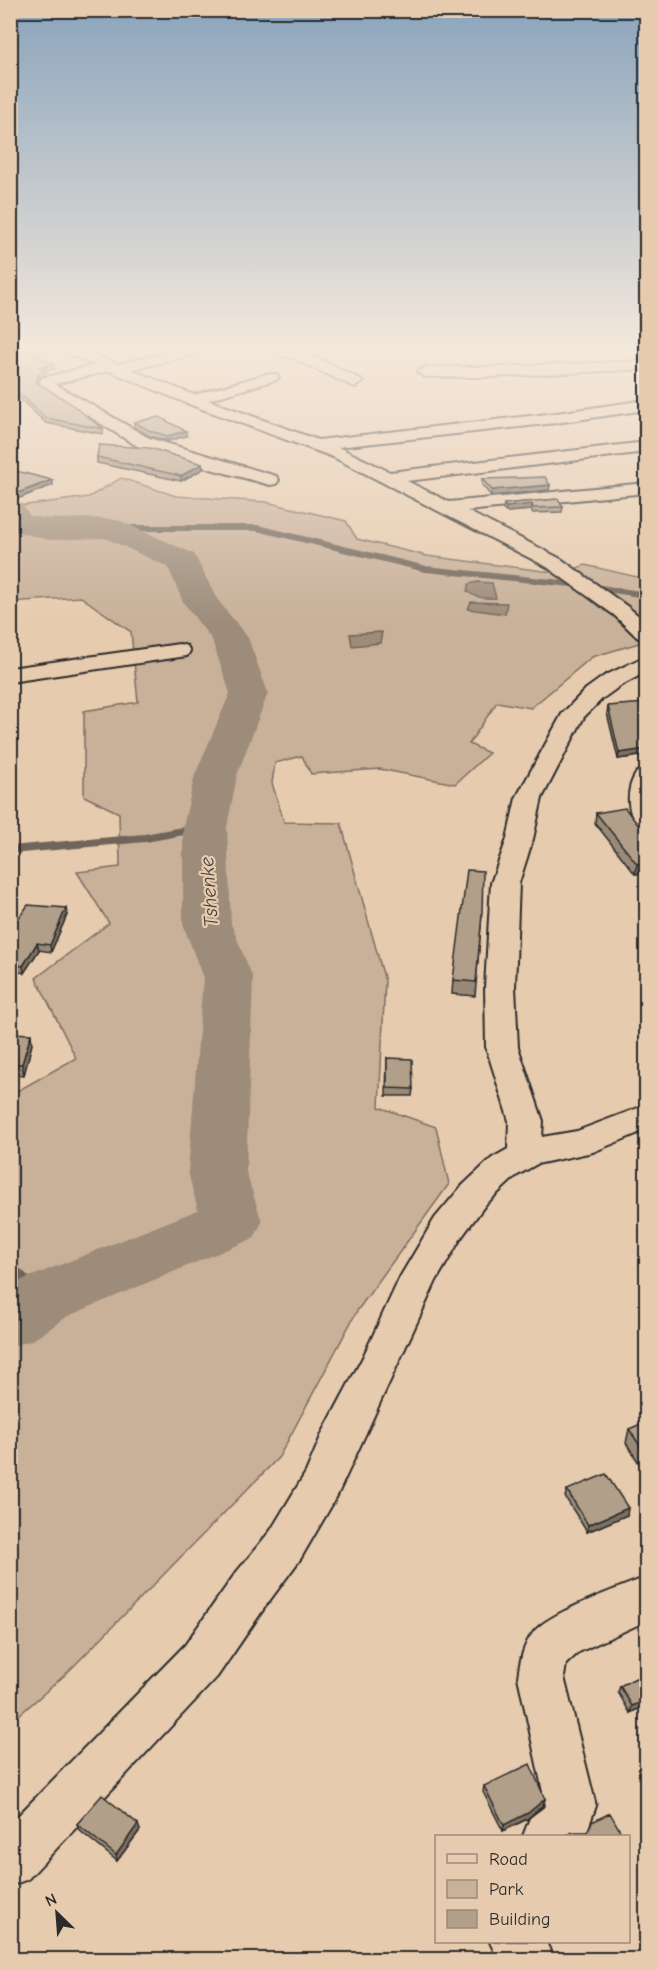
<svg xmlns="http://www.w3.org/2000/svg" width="657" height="1970" viewBox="0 0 657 1970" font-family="'Comic Neue',sans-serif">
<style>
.green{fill:#c8b099;stroke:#7a6e62;stroke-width:1.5}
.water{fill:#9d8c7a;stroke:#6f655a;stroke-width:1.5}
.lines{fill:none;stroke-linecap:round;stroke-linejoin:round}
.stream-far2{stroke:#6f655a;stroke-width:6}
.stream-far1{stroke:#6f655a;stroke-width:8}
.stream{stroke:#6f655a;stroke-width:10}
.river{fill:#9d8c7a;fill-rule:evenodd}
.minor-casing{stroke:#2b2b2b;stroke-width:4}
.minor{fill:#e7cbae;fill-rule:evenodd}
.wall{fill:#998977;stroke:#2b2b2b;stroke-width:1.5}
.shaded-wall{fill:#7d6f61;stroke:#2b2b2b;stroke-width:1.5}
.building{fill:#b29f8a;stroke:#2b2b2b;stroke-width:1.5}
.labels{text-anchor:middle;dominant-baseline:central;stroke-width:4.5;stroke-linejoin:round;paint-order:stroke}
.water-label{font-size:20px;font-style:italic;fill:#423e3b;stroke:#e7cbae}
</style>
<rect width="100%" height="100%" fill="#e7cbae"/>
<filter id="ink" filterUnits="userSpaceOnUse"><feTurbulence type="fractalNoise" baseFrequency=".0167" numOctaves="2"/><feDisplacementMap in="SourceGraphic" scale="12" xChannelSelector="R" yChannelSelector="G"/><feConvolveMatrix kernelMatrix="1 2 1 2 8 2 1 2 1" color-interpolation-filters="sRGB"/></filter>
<g filter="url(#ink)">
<path class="green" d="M121,478L176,496L266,502L346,521L357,539L427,556L552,572L565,573L585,565L646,579V641L592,657L531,708L497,702L469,744L489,753L455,784L380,769L311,774L302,756L275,763L272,783L284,822L341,823L385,981L379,1107L436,1127L449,1184L357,1311L279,1457L66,1674L11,1722L10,1098L12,1094L76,1058L36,978L109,923L77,872L120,867L119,813L84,796V711L138,702L131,632L81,597L11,602V507L89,497Z"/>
<path class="water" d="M477,582L492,583L496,598C485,599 475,598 467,591L469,584Z
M471,602L507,603L505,614L468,609Z
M382,632L380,643L352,646L350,634Z"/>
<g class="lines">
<path class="stream-far2" d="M110,528H257L426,569L581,585
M594,587L646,595"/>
<path class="stream-far1" d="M10,850L145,838L205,827"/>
<path class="stream" d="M10,1266L45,1298"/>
<path class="river" d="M10,501L21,503L30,516C61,523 92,514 121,521L194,554L217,599L248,638L268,693L237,775L227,827L231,924L253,978L246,1172L262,1222L254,1238L68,1316L33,1340L10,1347V1287L22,1280L198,1210L188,1172L203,978L183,924V827L195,775L230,693L212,640L183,602L168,567L105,538L49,540L10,530Z"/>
<defs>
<path id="minor" d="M10,347H75L118,364L190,347H214L212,350L132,370L194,395L266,374H276L279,377L276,380L208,400L318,440L556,413L646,400V410L556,423L338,447L390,472L646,442V452L407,481L449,502L646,483V493L467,511L561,559L628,607L646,622V639L638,638L614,615L547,567L333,457L186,403L109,371L55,384L149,438L276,476L279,480L276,484L270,485L181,461L137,446L38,385L42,378L95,365L59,350L10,353Z
M263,347C298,345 329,364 360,379L363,382L355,387L350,385L294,359L265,350Z
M646,361V369L493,377H425L417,372L425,367H493Z
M179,644L187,646L190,651L187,656L10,682V668Z
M646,656V672L620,686L602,699L584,717L542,798L533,839L519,883L515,987L518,1047L543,1121L542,1137L577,1131L646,1105V1130L593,1152L537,1164L516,1176L485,1205L461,1238L436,1281L337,1496L301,1558L267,1604L217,1677L28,1879L10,1886V1824L185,1645L235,1574L271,1530L306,1472L322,1434L363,1357L400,1277L435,1218L461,1187L492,1158L508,1149L509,1121L486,1047L485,987L491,883L507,839L516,798L562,714L586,689L604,676Z
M646,770V828L637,826C626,809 626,788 637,772Z
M646,1577V1621L579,1652L566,1664L564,1677L596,1806L586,1834L585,1836H523L530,1818L546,1806L518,1677C520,1662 523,1645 533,1633C547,1613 620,1588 646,1577Z
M490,1942H546L554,1960H498Z"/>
</defs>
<use href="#minor" class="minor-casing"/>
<use href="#minor" class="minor"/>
</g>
<path class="wall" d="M10,350L54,369L45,371L46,375L40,377L38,383L103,429V434L46,423L10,390Z
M134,422L186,436L168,441L150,436L134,427Z
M97,457L202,464L203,469L181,481L97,463Z
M482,479L550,485L549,490L491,496L482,485Z
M558,499L563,507L562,512L533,513L531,510L506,512L503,510L504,504Z
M646,705V755L618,759L607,713L608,706Z
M596,813L646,835V872L635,874L595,823Z
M66,908L67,915L51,952L39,950L24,973L10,970V930Z
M482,914L475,996L452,994L453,980Z
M10,1033L32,1044L24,1075L10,1074Z
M387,1058L413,1089L412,1096H386Z
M646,1422V1474L626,1443L629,1429Z
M567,1490L627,1515L587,1532L565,1497Z
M646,1673V1705L630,1713L618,1692L620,1686Z
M484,1786L545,1799L543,1805L527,1819L503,1831L483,1792Z
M77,1824L140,1830L117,1861L79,1830Z"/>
<path class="shaded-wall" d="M53,364L54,369L45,371L46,375L40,377L37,387L36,382L39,367Z
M186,431V436L168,441L167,436Z
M202,464L203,469L181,481V476Z
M52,480L53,485L10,502V496Z
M550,485L549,490L491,496L492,490Z
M532,504L531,510L506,512V507Z
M646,749V755L618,759L619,753Z
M646,862V872L635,874L637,864Z
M66,908L67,915L51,952L50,945Z
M37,943L39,950L24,973L23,966Z
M31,1034L32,1044L24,1075L22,1064Z
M628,1508L627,1515L587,1532L588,1525Z
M646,1700V1705L630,1713L632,1706Z
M545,1799L543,1805L527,1819L503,1831L504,1825Z
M138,1824L140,1830L117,1861L116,1855Z"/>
<path class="building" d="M10,350H25L53,364L39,367L45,370L39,372L36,382L70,403L103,429L46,418L10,385Z
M159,417L186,431L167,436L150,431L134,422Z
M99,445L150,448L202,464L181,476L97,457Z
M16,471L52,480L10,496V473Z
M545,477L550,485L492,490L482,479Z
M558,499L563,507L533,508L532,504L506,507L504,504Z
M645,703L646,705V749L619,753L608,706Z
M625,808L646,835V862L637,864L596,813Z
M467,870L483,871L482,914L476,982L453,980Z
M28,905L66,908L50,945L37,943L23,966L10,964V930Z
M10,1033L31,1034L22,1064H10Z
M387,1058L412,1059L413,1089L387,1088Z
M646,1422V1455L629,1429Z
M606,1474L628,1508L588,1525L567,1490Z
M646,1673V1700L632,1706L620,1686Z
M530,1764L545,1799L528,1813L504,1825L484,1786Z
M102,1795L138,1824L116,1855L77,1824Z
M610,1813L623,1836H568L567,1835L572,1832H587L592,1822Z"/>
</g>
<linearGradient id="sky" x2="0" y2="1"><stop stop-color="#8aa4bc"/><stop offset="0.56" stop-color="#f4e8db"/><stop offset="1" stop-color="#f4e8db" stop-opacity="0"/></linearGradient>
<rect width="657" height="623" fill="url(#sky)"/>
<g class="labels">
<g class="water-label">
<text transform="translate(209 892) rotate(-94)">Tshenke</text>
</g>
</g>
<rect width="657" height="1970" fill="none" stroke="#e7cbae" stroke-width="36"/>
<rect x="18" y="18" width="621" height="1934" fill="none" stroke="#2b2b2b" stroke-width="2" filter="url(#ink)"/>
<rect x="435" y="1835" width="195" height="108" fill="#e7cbae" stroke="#9c8b7a" stroke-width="1.5"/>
<rect x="447" y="1854" width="30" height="9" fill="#e7cbae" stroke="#9c8b7a" stroke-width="1.5"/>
<text x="489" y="1865" font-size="18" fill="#2b2b2b">Road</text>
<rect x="447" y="1880" width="30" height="18" fill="#c8b099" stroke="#9c8b7a" stroke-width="1.5"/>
<text x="489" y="1895" font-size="18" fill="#2b2b2b">Park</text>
<rect x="447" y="1910" width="30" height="18" fill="#b29f8a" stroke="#9c8b7a" stroke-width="1.5"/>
<text x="489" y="1925" font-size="18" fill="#2b2b2b">Building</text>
<g transform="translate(57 1913) rotate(335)" stroke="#e7cbae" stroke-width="4.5" paint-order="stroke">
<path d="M0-4.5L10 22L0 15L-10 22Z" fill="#2b2b2b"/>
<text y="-9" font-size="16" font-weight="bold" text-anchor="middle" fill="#2b2b2b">N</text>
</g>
</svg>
